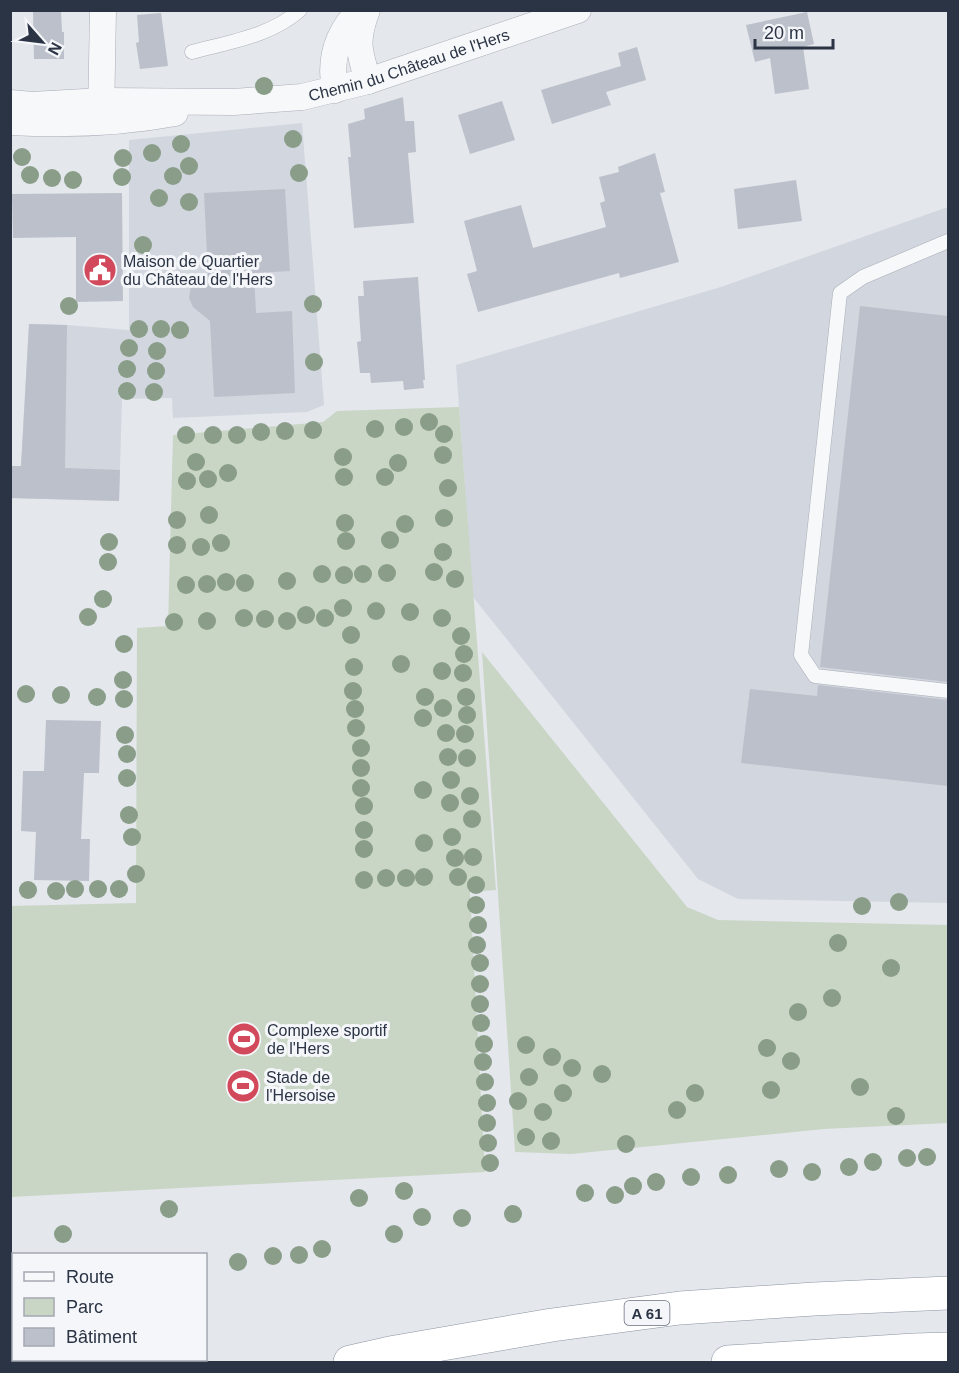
<svg xmlns="http://www.w3.org/2000/svg" width="959" height="1373" viewBox="0 0 959 1373" font-family="Helvetica,sans-serif">
<style>
.built{fill:#d2d6de}
.green{fill:#c9d6c5}
.building{fill:#bbc0ca}
.lines{fill:none;stroke-linecap:round;stroke-linejoin:round}
.service-casing{stroke:#a9aeb7;stroke-width:15}
.minor-casing{stroke:#a9aeb7;stroke-width:27}
.motorway-casing{stroke:#8b94a3;stroke-width:34}
.service{stroke:#f7f8fa;stroke-width:14}
.minor{stroke:#f7f8fa;stroke-width:26}
.motorway{stroke:#fff;stroke-width:33}
.tree{fill:#899d89}
.labels{text-anchor:middle;dominant-baseline:central;stroke-width:6;stroke-linejoin:round;paint-order:stroke}
.shield{fill:#f4f6f9;stroke:#676e7b;stroke-width:1.5}
.shield-label{font-size:15px;font-weight:bold;fill:#2b3445}
.street-label{font-size:16px;fill:#2b3445;stroke:#f4f6f9}
.poi-label{font-size:16px;fill:#2b3445;stroke:#f4f6f9;text-anchor:start}
</style>
<rect width="100%" height="100%" fill="#e4e7ec"/>
<path class="built" d="M302,123L324,405L307,412L173,418L172,398L122,399L119,501L11,498V466H21L29,324L67,325L129,330V140Z
M948,207V903L738,899L698,879L473,597L456,365L721,287Z"/>
<path class="green" d="M459,407L496,890L470,892L485,1172L11,1197V906L136,903L137,628L168,626L173,435L323,422L337,411Z
M482,652L687,907L718,920L948,925V1123L824,1129L571,1154L515,1152Z"/>
<path class="building" d="M33,10H61L62,32H64V59H34Z
M807,12L814,44L803,47L809,89L775,94L770,58L755,62L746,25Z
M161,13L168,66L140,69L136,43L139,42L137,15Z
M637,47L646,80L606,92L611,105L552,124L541,90L621,66L618,53Z
M403,97L405,121H414L416,152L408,153L414,223L354,228L348,157H351L348,124L365,119L364,109Z
M502,101L515,140L470,154L458,115Z
M655,153L665,192L660,193L679,262L620,278L619,273L478,312L467,274L477,271L464,221L521,205L533,248L606,227L600,203L605,201L599,177L619,172L618,167Z
M796,180L802,221L738,229L734,189Z
M285,189L290,271L254,273L256,313L292,311L295,393L214,397L210,321L193,307L189,298L191,286L198,277L208,274L204,193Z
M122,193L123,301L76,302V237L13,238L12,194Z
M418,277L425,380H423L424,388L404,390L403,381L371,383L370,373H360L357,342L361,341L358,296H364L363,281Z
M860,306L948,316V682L820,667Z
M29,324L67,325L65,468L120,470L119,501L10,498L11,466H21Z
M818,685L948,700V786L741,763L750,689L817,696Z
M46,720L101,721L99,773H84L81,839H90L89,881L34,880L36,832L21,831L23,771H44Z"/>
<g class="lines">
<defs>
<path id="service" d="M192,52C229,42 271,36 300,10
M948,241L863,277L840,293L801,655L815,676L948,691"/>
<g id="minor">
<path d="M367,10C355,41 359,51 368,81"/>
<path d="M335,90C329,59 337,33 360,10"/>
<path id="s1" d="M10,103L32,105L103,101L234,102L302,97L368,81L578,10"/>
<path d="M101,118L103,10"/>
<path d="M10,122C65,125 122,123 175,113"/>
</g>
<path id="motorway" d="M350,1362L390,1353L552,1325L680,1308L814,1299L948,1293
M728,1362L914,1350L948,1349"/>
</defs>
<use href="#service" class="service-casing"/>
<use href="#minor" class="minor-casing"/>
<use href="#motorway" class="motorway-casing"/>
<use href="#service" class="service"/>
<use href="#minor" class="minor"/>
<use href="#motorway" class="motorway"/>
</g>
<g class="tree">
<circle cx="264" cy="86" r="9"/>
<circle cx="293" cy="139" r="9"/>
<circle cx="181" cy="144" r="9"/>
<circle cx="152" cy="153" r="9"/>
<circle cx="22" cy="157" r="9"/>
<circle cx="123" cy="158" r="9"/>
<circle cx="189" cy="166" r="9"/>
<circle cx="299" cy="173" r="9"/>
<circle cx="30" cy="175" r="9"/>
<circle cx="173" cy="176" r="9"/>
<circle cx="122" cy="177" r="9"/>
<circle cx="52" cy="178" r="9"/>
<circle cx="73" cy="180" r="9"/>
<circle cx="159" cy="198" r="9"/>
<circle cx="189" cy="202" r="9"/>
<circle cx="143" cy="245" r="9"/>
<circle cx="313" cy="304" r="9"/>
<circle cx="69" cy="306" r="9"/>
<circle cx="139" cy="329" r="9"/>
<circle cx="161" cy="329" r="9"/>
<circle cx="180" cy="330" r="9"/>
<circle cx="129" cy="348" r="9"/>
<circle cx="157" cy="351" r="9"/>
<circle cx="314" cy="362" r="9"/>
<circle cx="127" cy="369" r="9"/>
<circle cx="156" cy="371" r="9"/>
<circle cx="127" cy="391" r="9"/>
<circle cx="154" cy="392" r="9"/>
<circle cx="429" cy="422" r="9"/>
<circle cx="404" cy="427" r="9"/>
<circle cx="375" cy="429" r="9"/>
<circle cx="313" cy="430" r="9"/>
<circle cx="285" cy="431" r="9"/>
<circle cx="261" cy="432" r="9"/>
<circle cx="444" cy="434" r="9"/>
<circle cx="186" cy="435" r="9"/>
<circle cx="213" cy="435" r="9"/>
<circle cx="237" cy="435" r="9"/>
<circle cx="443" cy="455" r="9"/>
<circle cx="343" cy="457" r="9"/>
<circle cx="196" cy="462" r="9"/>
<circle cx="398" cy="463" r="9"/>
<circle cx="228" cy="473" r="9"/>
<circle cx="344" cy="477" r="9"/>
<circle cx="385" cy="477" r="9"/>
<circle cx="208" cy="479" r="9"/>
<circle cx="187" cy="481" r="9"/>
<circle cx="448" cy="488" r="9"/>
<circle cx="209" cy="515" r="9"/>
<circle cx="444" cy="518" r="9"/>
<circle cx="177" cy="520" r="9"/>
<circle cx="345" cy="523" r="9"/>
<circle cx="405" cy="524" r="9"/>
<circle cx="390" cy="540" r="9"/>
<circle cx="346" cy="541" r="9"/>
<circle cx="109" cy="542" r="9"/>
<circle cx="221" cy="543" r="9"/>
<circle cx="177" cy="545" r="9"/>
<circle cx="201" cy="547" r="9"/>
<circle cx="443" cy="552" r="9"/>
<circle cx="108" cy="562" r="9"/>
<circle cx="434" cy="572" r="9"/>
<circle cx="387" cy="573" r="9"/>
<circle cx="322" cy="574" r="9"/>
<circle cx="363" cy="574" r="9"/>
<circle cx="344" cy="575" r="9"/>
<circle cx="455" cy="579" r="9"/>
<circle cx="287" cy="581" r="9"/>
<circle cx="226" cy="582" r="9"/>
<circle cx="245" cy="583" r="9"/>
<circle cx="207" cy="584" r="9"/>
<circle cx="186" cy="585" r="9"/>
<circle cx="103" cy="599" r="9"/>
<circle cx="343" cy="608" r="9"/>
<circle cx="376" cy="611" r="9"/>
<circle cx="410" cy="612" r="9"/>
<circle cx="306" cy="615" r="9"/>
<circle cx="88" cy="617" r="9"/>
<circle cx="244" cy="618" r="9"/>
<circle cx="325" cy="618" r="9"/>
<circle cx="442" cy="618" r="9"/>
<circle cx="265" cy="619" r="9"/>
<circle cx="207" cy="621" r="9"/>
<circle cx="287" cy="621" r="9"/>
<circle cx="174" cy="622" r="9"/>
<circle cx="351" cy="635" r="9"/>
<circle cx="461" cy="636" r="9"/>
<circle cx="124" cy="644" r="9"/>
<circle cx="464" cy="654" r="9"/>
<circle cx="401" cy="664" r="9"/>
<circle cx="354" cy="667" r="9"/>
<circle cx="442" cy="671" r="9"/>
<circle cx="463" cy="673" r="9"/>
<circle cx="123" cy="680" r="9"/>
<circle cx="353" cy="691" r="9"/>
<circle cx="26" cy="694" r="9"/>
<circle cx="61" cy="695" r="9"/>
<circle cx="97" cy="697" r="9"/>
<circle cx="425" cy="697" r="9"/>
<circle cx="466" cy="697" r="9"/>
<circle cx="124" cy="699" r="9"/>
<circle cx="443" cy="708" r="9"/>
<circle cx="355" cy="709" r="9"/>
<circle cx="467" cy="715" r="9"/>
<circle cx="423" cy="718" r="9"/>
<circle cx="356" cy="728" r="9"/>
<circle cx="446" cy="733" r="9"/>
<circle cx="465" cy="734" r="9"/>
<circle cx="125" cy="735" r="9"/>
<circle cx="361" cy="748" r="9"/>
<circle cx="127" cy="754" r="9"/>
<circle cx="448" cy="757" r="9"/>
<circle cx="467" cy="758" r="9"/>
<circle cx="361" cy="768" r="9"/>
<circle cx="127" cy="778" r="9"/>
<circle cx="451" cy="780" r="9"/>
<circle cx="361" cy="788" r="9"/>
<circle cx="423" cy="790" r="9"/>
<circle cx="470" cy="796" r="9"/>
<circle cx="450" cy="803" r="9"/>
<circle cx="364" cy="806" r="9"/>
<circle cx="129" cy="815" r="9"/>
<circle cx="472" cy="819" r="9"/>
<circle cx="364" cy="830" r="9"/>
<circle cx="132" cy="837" r="9"/>
<circle cx="452" cy="837" r="9"/>
<circle cx="424" cy="843" r="9"/>
<circle cx="364" cy="849" r="9"/>
<circle cx="473" cy="857" r="9"/>
<circle cx="455" cy="858" r="9"/>
<circle cx="136" cy="874" r="9"/>
<circle cx="424" cy="877" r="9"/>
<circle cx="458" cy="877" r="9"/>
<circle cx="386" cy="878" r="9"/>
<circle cx="406" cy="878" r="9"/>
<circle cx="364" cy="880" r="9"/>
<circle cx="476" cy="885" r="9"/>
<circle cx="75" cy="889" r="9"/>
<circle cx="98" cy="889" r="9"/>
<circle cx="119" cy="889" r="9"/>
<circle cx="28" cy="890" r="9"/>
<circle cx="56" cy="891" r="9"/>
<circle cx="899" cy="902" r="9"/>
<circle cx="476" cy="905" r="9"/>
<circle cx="862" cy="906" r="9"/>
<circle cx="478" cy="925" r="9"/>
<circle cx="838" cy="943" r="9"/>
<circle cx="477" cy="945" r="9"/>
<circle cx="480" cy="963" r="9"/>
<circle cx="891" cy="968" r="9"/>
<circle cx="480" cy="984" r="9"/>
<circle cx="832" cy="998" r="9"/>
<circle cx="480" cy="1004" r="9"/>
<circle cx="798" cy="1012" r="9"/>
<circle cx="481" cy="1023" r="9"/>
<circle cx="484" cy="1044" r="9"/>
<circle cx="526" cy="1045" r="9"/>
<circle cx="767" cy="1048" r="9"/>
<circle cx="552" cy="1057" r="9"/>
<circle cx="791" cy="1061" r="9"/>
<circle cx="483" cy="1062" r="9"/>
<circle cx="572" cy="1068" r="9"/>
<circle cx="602" cy="1074" r="9"/>
<circle cx="529" cy="1077" r="9"/>
<circle cx="485" cy="1082" r="9"/>
<circle cx="860" cy="1087" r="9"/>
<circle cx="771" cy="1090" r="9"/>
<circle cx="563" cy="1093" r="9"/>
<circle cx="695" cy="1093" r="9"/>
<circle cx="518" cy="1101" r="9"/>
<circle cx="487" cy="1103" r="9"/>
<circle cx="677" cy="1110" r="9"/>
<circle cx="543" cy="1112" r="9"/>
<circle cx="896" cy="1116" r="9"/>
<circle cx="487" cy="1123" r="9"/>
<circle cx="526" cy="1137" r="9"/>
<circle cx="551" cy="1141" r="9"/>
<circle cx="488" cy="1143" r="9"/>
<circle cx="626" cy="1144" r="9"/>
<circle cx="927" cy="1157" r="9"/>
<circle cx="907" cy="1158" r="9"/>
<circle cx="873" cy="1162" r="9"/>
<circle cx="490" cy="1163" r="9"/>
<circle cx="849" cy="1167" r="9"/>
<circle cx="779" cy="1169" r="9"/>
<circle cx="812" cy="1172" r="9"/>
<circle cx="728" cy="1175" r="9"/>
<circle cx="691" cy="1177" r="9"/>
<circle cx="656" cy="1182" r="9"/>
<circle cx="633" cy="1186" r="9"/>
<circle cx="404" cy="1191" r="9"/>
<circle cx="585" cy="1193" r="9"/>
<circle cx="615" cy="1195" r="9"/>
<circle cx="359" cy="1198" r="9"/>
<circle cx="169" cy="1209" r="9"/>
<circle cx="513" cy="1214" r="9"/>
<circle cx="422" cy="1217" r="9"/>
<circle cx="462" cy="1218" r="9"/>
<circle cx="63" cy="1234" r="9"/>
<circle cx="394" cy="1234" r="9"/>
<circle cx="322" cy="1249" r="9"/>
<circle cx="299" cy="1255" r="9"/>
<circle cx="273" cy="1256" r="9"/>
<circle cx="238" cy="1262" r="9"/>
</g>
<defs>
<symbol id="civic-disc" viewBox="-11 -11 22 22"><circle r="9.5" fill="#d1495b" stroke="#f4f6f9"/><path d="M-.6-6.5H3V-4.5H.6V-3L4-1V1h2V6H-6V1h2V-1L-.6-3ZM-1.2 2.5V6h2.4V2.5Z" fill="#fff"/></symbol>
<symbol id="stadium-disc" viewBox="-11 -11 22 22"><circle r="9.5" fill="#d1495b" stroke="#f4f6f9"/><path d="M0-5a6.5 5 0 1 0 0 10a6.5 5 0 1 0 0-10ZM-3.5-1.8h7v3.6h-7Z" fill="#fff"/></symbol>
</defs>
<g fill-rule="evenodd">
<use href="#civic-disc" x="81" y="251" width="38" height="38"/>
<use href="#stadium-disc" x="225" y="1020" width="38" height="38"/>
<use href="#stadium-disc" x="224" y="1067" width="38" height="38"/>
</g>
<g class="labels">
<rect class="shield" x="624.5" y="1301" width="45" height="24" rx="4.5"/>
<g class="shield-label">
<text x="647" y="1313">A 61</text>
</g>
<g class="street-label">
<text stroke="none"><textPath href="#s1" startOffset="404">Chemin du Château de l'Hers</textPath></text>
</g>
<g class="poi-label">
<text x="123" y="261">Maison de Quartier<tspan x="123" dy="18">du Château de l'Hers</tspan></text>
<text x="267" y="1030">Complexe sportif<tspan x="267" dy="18">de l'Hers</tspan></text>
<text x="266" y="1077">Stade de<tspan x="266" dy="18">l'Hersoise</tspan></text>
</g>
</g>
<rect width="959" height="1373" fill="none" stroke="#2b3445" stroke-width="24"/>
<rect x="12" y="1253" width="195" height="108" fill="#f4f6f9" stroke="#a4a8b1" stroke-width="1.5"/>
<rect x="24" y="1272" width="30" height="9" fill="#f7f8fa" stroke="#a4a8b1" stroke-width="1.5"/>
<text x="66" y="1283" font-size="18" fill="#2b3445">Route</text>
<rect x="24" y="1298" width="30" height="18" fill="#c9d6c5" stroke="#a4a8b1" stroke-width="1.5"/>
<text x="66" y="1313" font-size="18" fill="#2b3445">Parc</text>
<rect x="24" y="1328" width="30" height="18" fill="#bbc0ca" stroke="#a4a8b1" stroke-width="1.5"/>
<text x="66" y="1343" font-size="18" fill="#2b3445">Bâtiment</text>
<g transform="translate(42 42) rotate(118)" stroke="#f4f6f9" stroke-width="4.5" paint-order="stroke">
<path d="M0-4.5L10 22L0 15L-10 22Z" fill="#2b3445"/>
<text y="-9" font-size="16" font-weight="bold" text-anchor="middle" fill="#2b3445">N</text>
</g>
<path d="M755 39v9h78v-9" fill="none" stroke="#2b3445" stroke-width="3"/>
<text x="764" y="39" font-size="18" fill="#2b3445" stroke="#f4f6f9" stroke-width="4.5" paint-order="stroke">20 m</text>
</svg>
